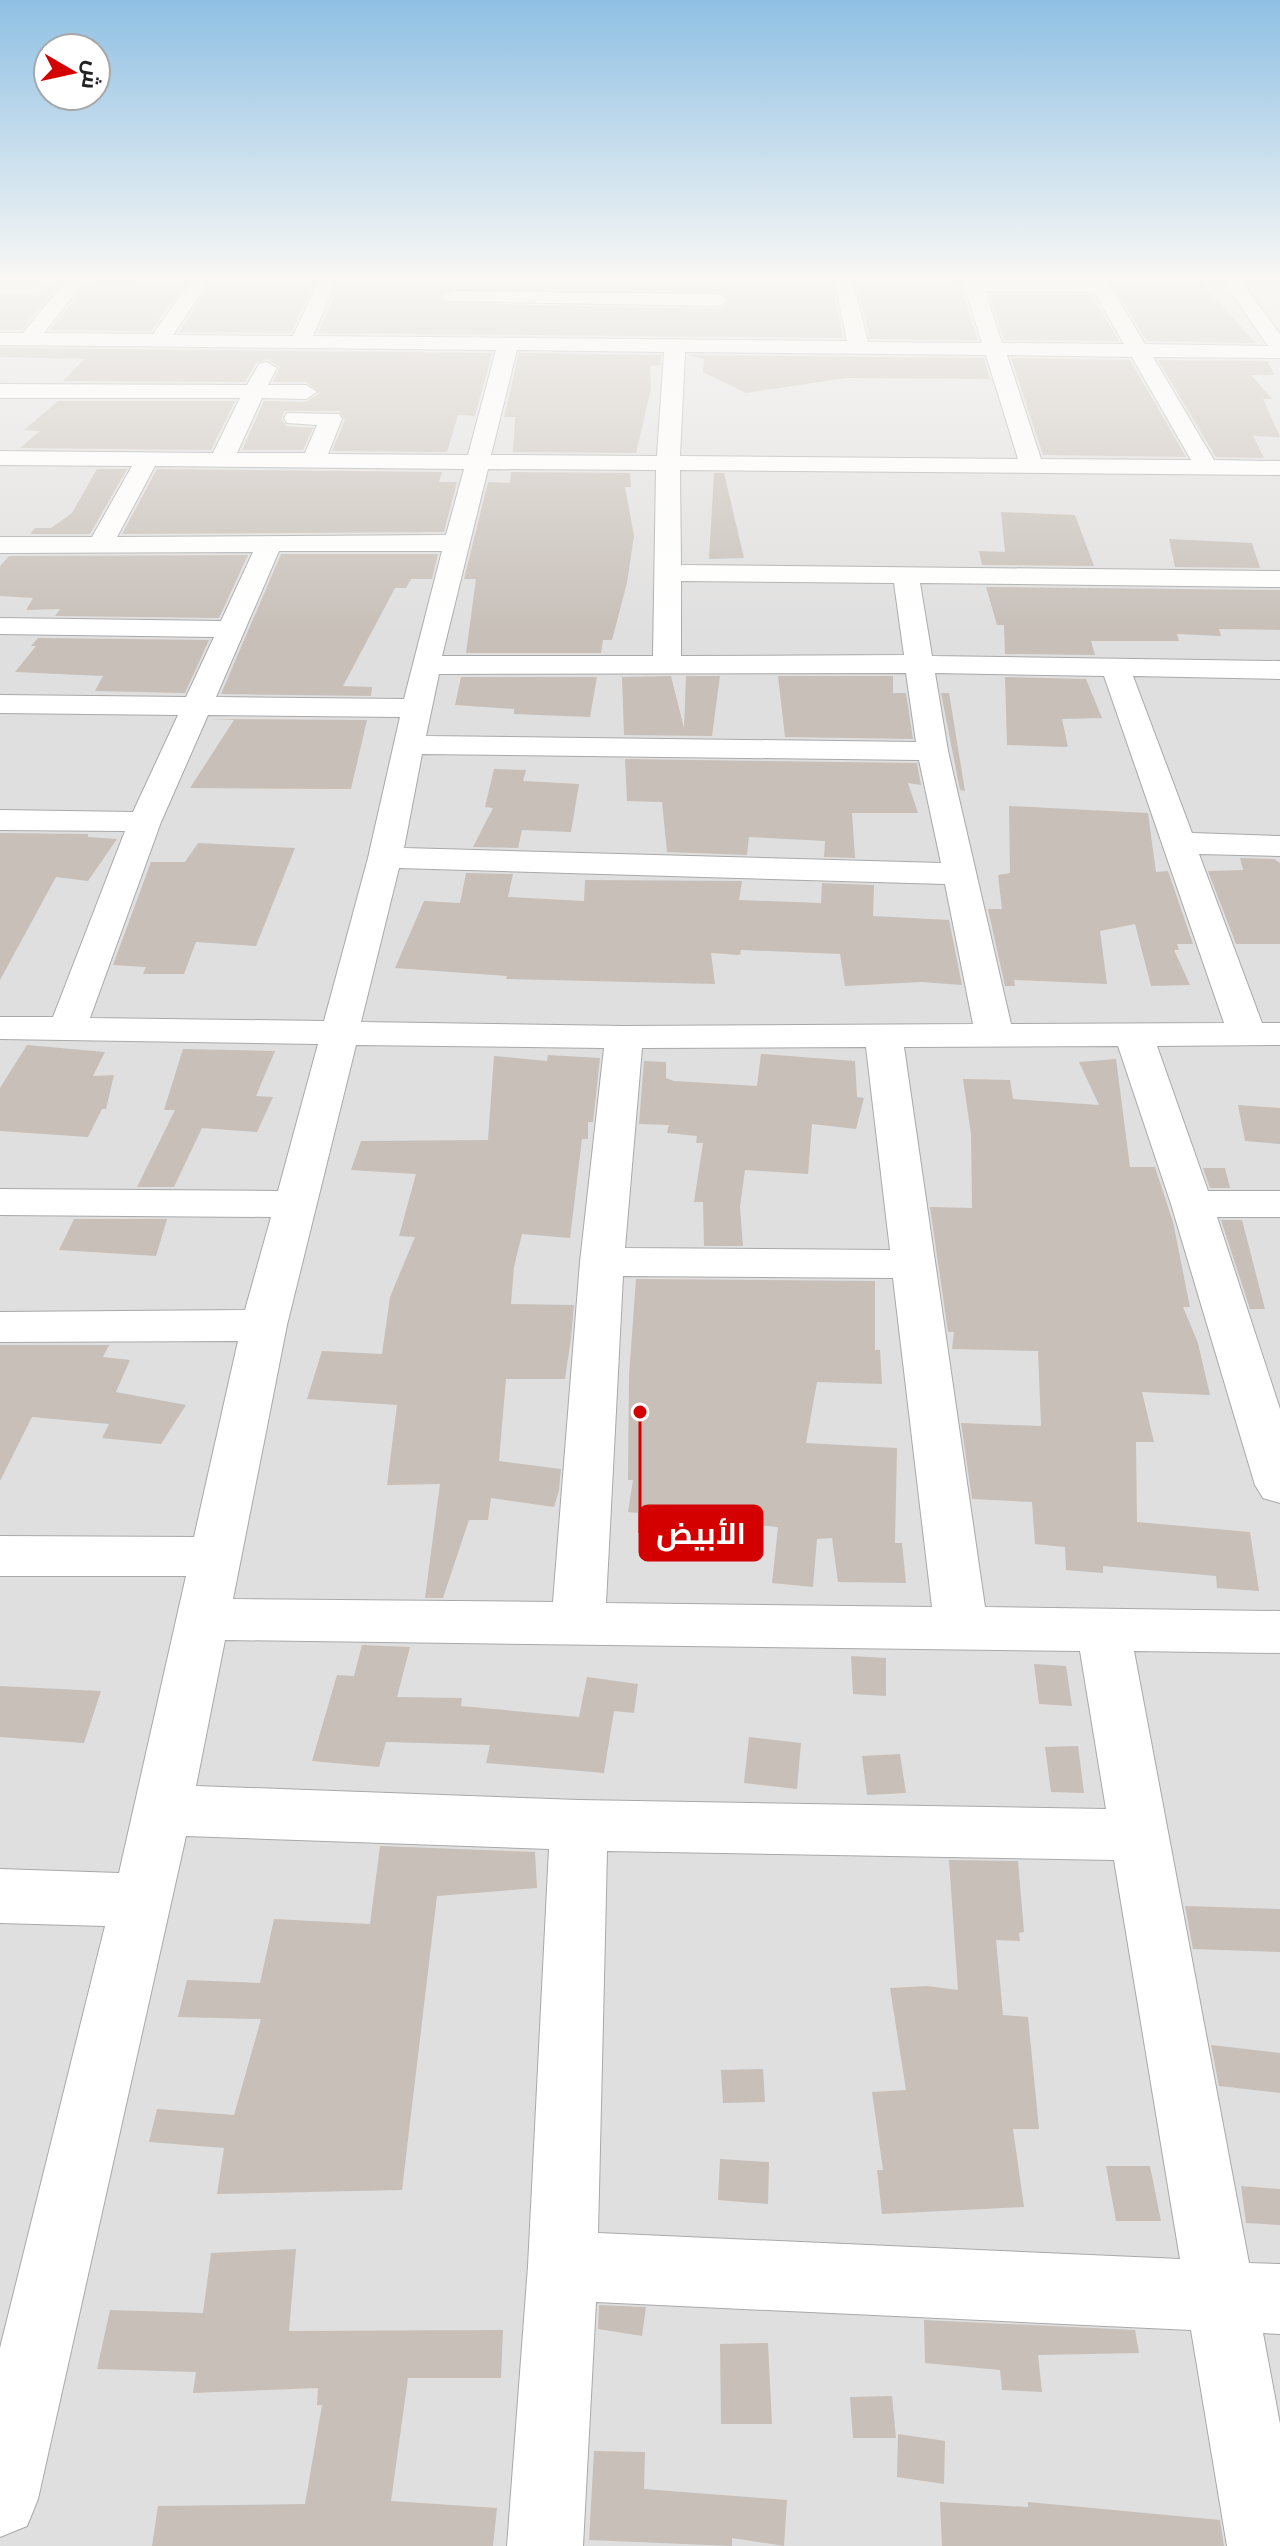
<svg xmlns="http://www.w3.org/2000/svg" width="1280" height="2546" viewBox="0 0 1280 2546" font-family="'Exo 2',Cairo,sans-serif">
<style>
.residential{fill:#e0dfdf}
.building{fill:#c7bfb8;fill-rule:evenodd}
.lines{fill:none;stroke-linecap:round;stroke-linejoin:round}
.minor-casing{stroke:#a9a9a9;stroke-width:2}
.minor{fill:#fff;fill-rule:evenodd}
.leader{fill:none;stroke:#d40000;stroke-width:3}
.callout-dot{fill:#d40000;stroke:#fff;stroke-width:3}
.callout{fill:#d40000;stroke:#d40000;stroke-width:3}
.callout-label{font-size:30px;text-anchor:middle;font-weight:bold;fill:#fff}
</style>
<rect width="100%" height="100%" fill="#f2efe9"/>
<path class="residential" d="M0,278H1280V2546H0Z"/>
<path class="building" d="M146,278H190L151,331L50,330L84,287L135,288Z
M214,278H287L285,281L315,282L291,333L179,332Z
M469,278H831L843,338L318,333L340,282H468ZM453,288L719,291L732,301L719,309L444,303L441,295Z
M855,278H956L952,290H962L978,340L870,339Z
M1108,278H1196L1256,343L1147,341Z
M44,286H57L22,330H0V293L37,294Z
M989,294L1092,295L1119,341L1004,340Z
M0,348L492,353L475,416L458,415L447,452L332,451L345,420L339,411H284L281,420L287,426L313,428L303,450H242L264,401L306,402L320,393L306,382H273L280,367L267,359L256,363L245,382L63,381L84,359L0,357Z
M519,353L661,355L660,365L650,366L651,389L636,453L513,452L515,417H504Z
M688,355L984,358L990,379L847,378L746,393L703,372L704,359Z
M1011,358L1130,360L1186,457L1043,455Z
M1158,360L1267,361L1275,375H1251L1272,399H1263L1280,437L1253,436L1264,458L1216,457Z
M58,401H235L211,450L20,448L40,431L24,430Z
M97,469H127L90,534H30L35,528H51L72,513Z
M157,469L442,472L439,482H457L444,532L122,534Z
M511,472L630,473L631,487H625L634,536L627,583L612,640H603L601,653H466L476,579H464L488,482L510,483Z
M714,473H724L744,558L709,559Z
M1001,512L1075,515L1094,566L982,565L979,551L1005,552Z
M1169,539L1252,543L1260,568L1175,567Z
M281,554H438L432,579H411L406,588H395L343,686L372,687L371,696L221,694Z
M248,555L219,618L55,616L60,609L26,610L33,598L0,596V566L9,556Z
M986,587L1280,590V630L1219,629L1221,636L1177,634L1179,641H1091L1095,655L1005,654L1004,625H997Z
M38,638L209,640L185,693L95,691L103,676L15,672L36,646H31Z
M671,676L684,728L686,676H720L712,736L624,735L622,677Z
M778,676H893V693H906L913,739L785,737Z
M461,677H597L590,717L514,714V709L455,705Z
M1005,677L1086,679L1102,718L1062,719L1068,747L1007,745Z
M941,693H949L965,791L960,790Z
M210,719L367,720L351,789L190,788L234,720Z
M625,759L917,763L921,785L908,783L918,813H852L855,858L824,857L825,841L749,837L747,855L667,852L662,802L627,801Z
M494,769L526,770L523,781L579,784L571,832L522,830L518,848L473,847L493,808L485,807Z
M1009,806L1148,813L1156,872L1168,871L1193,944H1177L1179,950H1174L1190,985L1151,986L1135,924L1100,931L1107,984L1014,980L1015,986H1005L988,909H1002L998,875L1010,873Z
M0,833L88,834V837L117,839L88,881L56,877L0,980Z
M198,843L295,848L256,946L196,942L184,974H143L146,967L113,965L151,862H185Z
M1240,858L1274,859L1280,863V944H1236L1208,871L1243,870Z
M466,873L513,874L508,897L584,901L585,880L742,881L739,900L821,903L822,883L874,885L873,916L949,920L962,985L921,982L845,986L840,954L741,950L740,955L711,953L715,984L506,979L507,976L395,968L424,901L460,903Z
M27,1045L105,1052L93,1076L114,1075L106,1109H102L88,1137L0,1131V1088Z
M183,1049L275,1051L256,1096L273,1097L257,1132L202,1128L174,1187H137L175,1110H164Z
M761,1054L855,1061L857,1097L864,1098L856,1129L812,1124L808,1174L745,1170L740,1207L743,1246H704L703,1202H694L703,1143H696L697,1136L667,1133L669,1125L639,1124L644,1061L666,1062V1078L674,1081L757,1086Z
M548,1055L600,1058L593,1122H588V1139H582L570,1238L522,1234L514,1267L511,1304L574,1305L571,1338L565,1379H506L499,1461L561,1469L559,1490L554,1507L491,1498L488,1520H469L443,1598H425L440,1484L387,1485L397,1405L307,1399L322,1351L382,1354L390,1297L415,1237L399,1236L416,1174L351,1170L361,1141L488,1140L494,1056L547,1061Z
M1116,1059L1130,1167H1155L1173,1222L1190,1307H1183L1198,1343L1210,1395L1142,1392L1154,1442H1136L1137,1522L1250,1532L1259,1591L1217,1588L1216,1576L1103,1566V1573L1066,1570L1065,1547L1035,1544L1032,1502L972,1499L961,1423L1041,1426L1038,1351L952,1349L954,1332H948L930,1207L972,1208L971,1134L963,1079L1010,1080L1013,1099L1099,1105L1079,1062Z
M1238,1105L1280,1108V1144L1245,1141Z
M1203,1168H1225L1230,1188H1210Z
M74,1219H167L156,1256L59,1250Z
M1221,1220H1242L1265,1309H1250Z
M636,1279L875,1281V1350H880L882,1384L817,1382L806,1443L897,1448L895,1543H902L906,1583L838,1582L832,1538L817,1539L813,1587L772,1583L778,1527L628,1512L633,1480H628L629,1376Z
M0,1345H109L103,1357L130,1360L116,1392L186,1405L161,1444L102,1438L109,1424L32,1417L0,1481Z
M362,1645L410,1647L397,1697L462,1698L461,1706L579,1717L587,1677L638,1684L634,1713L614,1711L604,1773L486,1763L490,1745L386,1742L379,1767L312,1761L337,1675L354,1676Z
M851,1656L886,1658V1696L853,1694Z
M1034,1664L1066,1666L1072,1706L1039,1704Z
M0,1686L101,1691L84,1743L0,1737Z
M749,1737L801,1743L797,1789L744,1783Z
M1078,1746L1084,1793L1051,1792L1045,1747Z
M900,1754L906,1793L867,1795L862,1756Z
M380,1846L535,1852L537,1888L437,1896L402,2190L217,2194L224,2148L149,2142L157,2109L234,2115L261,2019L178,2017L187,1980L260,1983L274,1919L370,1924Z
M949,1860L1018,1861L1024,1932L1019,1933L1020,1941L996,1940L1003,2015L1028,2017L1039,2129H1013L1024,2207L882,2214L877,2170H883L872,2092L906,2090L890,1988L927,1986L958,1990Z
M1185,1906L1280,1909V1952L1193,1949Z
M1211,2045L1280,2053V2093L1219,2086Z
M763,2069L765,2102L723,2103L721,2070Z
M720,2159L769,2162L768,2204L718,2200Z
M1106,2166H1150L1161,2221H1116Z
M1241,2186L1280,2189V2225L1246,2223Z
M296,2249L289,2331L503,2330L501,2378H408L391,2501L497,2508L493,2546H152L158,2506L305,2504L322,2405H317L318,2388L193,2393L196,2372L97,2369L110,2310L203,2313L211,2253Z
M599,2305L646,2307L642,2336L598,2329Z
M924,2320L1135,2330L1139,2353L1038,2355L1042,2392L1002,2390L1000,2370L925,2363Z
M768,2343L772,2424H721L720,2344Z
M892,2396L896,2438H853L850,2397Z
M898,2434L945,2441L944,2484L897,2477Z
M594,2451L645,2452L644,2489L787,2500L784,2546L732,2538V2546L589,2540Z
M940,2502L1028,2507V2502L1220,2520L1224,2546H942Z"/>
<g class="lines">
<defs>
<path id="minor" d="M68,278H87L44,333L153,334L193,278H211L173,335L293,336L320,278H338L313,336L847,341L834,278H852L868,342L982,343L962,278H1105L1145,344L1268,346L1221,278H1239L1280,334V358L1153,357L1214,460L1280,461V475L680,470L681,565L1280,571V587L920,583L932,656L1280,661V679L1133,676L1192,833L1280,836V856L1199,854L1262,1023H1280V1045L1157,1046L1208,1191H1280V1217H1217L1280,1409V1503L1263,1498L1255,1485L1171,1204L1118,1046L904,1047L985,1607L1280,1611V1653L1134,1651L1249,2263L1280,2264V2334L1263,2333L1280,2424V2546H1227L1191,2330L596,2302L583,2546H507L528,2266L549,1849L186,1836L38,2499L27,2526L0,2537V2348L105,1926L0,1923V1869L119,1873L186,1576H0V1536L194,1537L238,1341L0,1342V1312L245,1310L271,1217L0,1215V1189L278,1191L318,1044L0,1039V1017H53L125,831L0,830V810L133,812L178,715L0,713V695L186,697L214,637L0,634V618L221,621L253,552L0,553V537H92L132,466L0,465V451L213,453L240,398H0V384L247,385L259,364L266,362L277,368L268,385H306L317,392L306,399L262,398L237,453H305L317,425L287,423L284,418L287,413L339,414L342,419L328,454L468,455L496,350L0,345V333H23ZM985,291L1094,292L1124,344L1002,343ZM517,350L664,352L657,456L491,455ZM685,352L986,355L1018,459L680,456ZM1007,355L1132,357L1191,460L1041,459ZM155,466L464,469L446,535L117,537ZM488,469L656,470L653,656H442ZM279,551H442L404,699L216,697ZM681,581L894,583L904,655L681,656ZM906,673L916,742L426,736L439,674ZM935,673L1104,676L1224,1023L1011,1024L948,751ZM208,715L400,717L368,858L324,1021L90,1018L161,822ZM422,754L919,760L941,863L404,848ZM399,868L945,884L973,1024L624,1026L361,1022ZM356,1045L604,1048L580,1262L553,1602L233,1599L287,1325ZM866,1047L890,1250L625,1248L642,1048ZM623,1276L893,1278L932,1607L606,1603ZM225,1640L1080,1651L1106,1809L579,1800L196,1786ZM607,1851L1114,1860L1180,2259L598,2233Z
M453,291L719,294L729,300L719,306L446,301L443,297L446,293Z"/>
</defs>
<use href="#minor" class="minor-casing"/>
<use href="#minor" class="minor"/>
</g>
<linearGradient id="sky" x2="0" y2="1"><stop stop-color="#8fc0e4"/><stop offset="0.44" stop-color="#f9f8f5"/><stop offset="1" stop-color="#f9f8f5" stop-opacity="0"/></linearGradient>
<rect width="1280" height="634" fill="url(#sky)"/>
<path class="leader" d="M640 1412L640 1533"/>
<circle class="callout-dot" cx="640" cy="1412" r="8"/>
<rect class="callout" x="640" y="1506" width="122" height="54" rx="8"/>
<g class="callout-label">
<text x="701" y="1544">الأبيض</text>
</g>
<g transform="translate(72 72) rotate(99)"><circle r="38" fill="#ffffff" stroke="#a7a7a7" stroke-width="2"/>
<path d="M0-6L14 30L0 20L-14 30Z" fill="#d40000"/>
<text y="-12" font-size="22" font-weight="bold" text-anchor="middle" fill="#222222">ش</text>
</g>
</svg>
